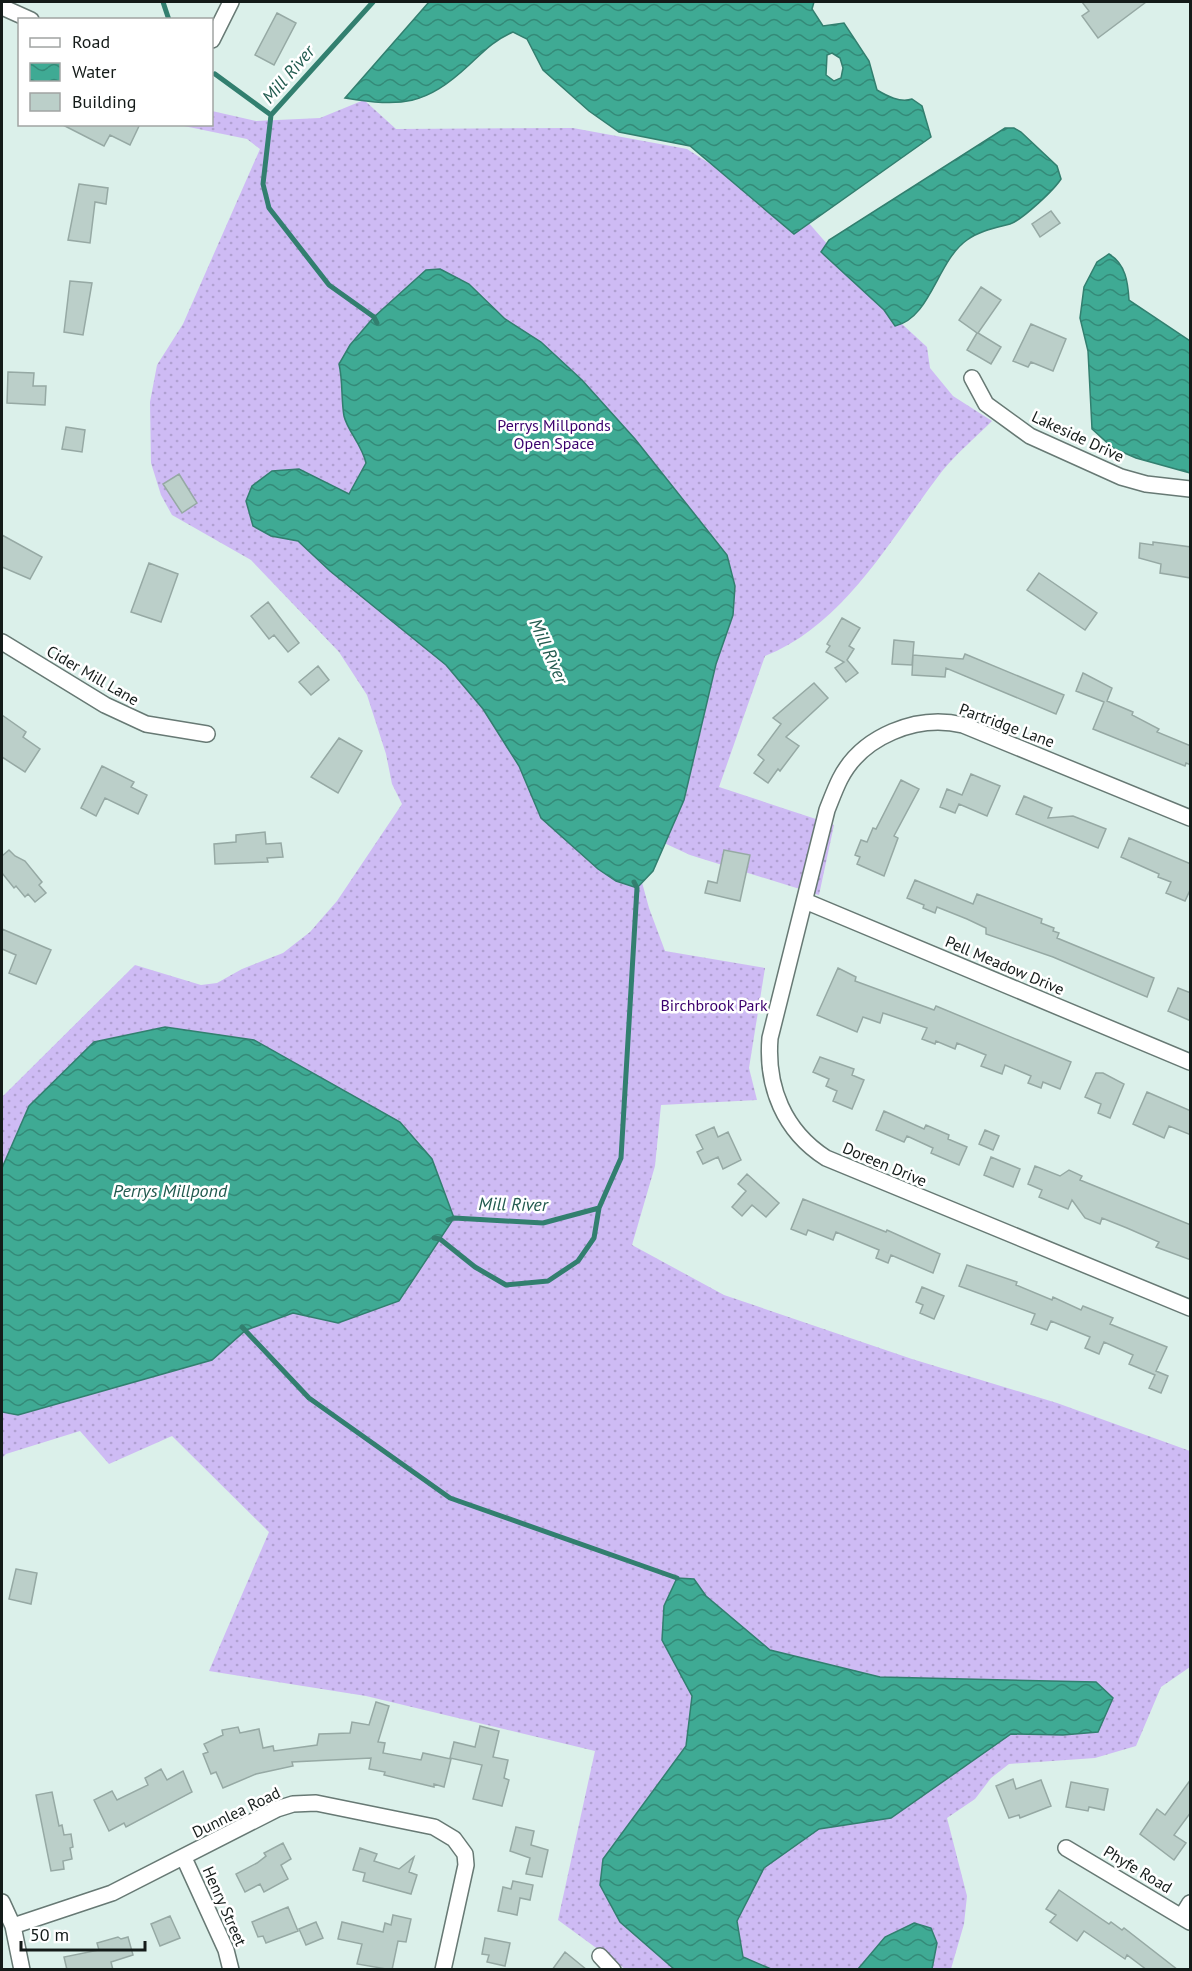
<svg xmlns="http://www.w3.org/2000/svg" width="1192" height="1971" viewBox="0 0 1192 1971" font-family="'PT Sans',sans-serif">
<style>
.grass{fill:url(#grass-dots)}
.water{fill:url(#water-waves);stroke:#327f6f;stroke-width:1.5;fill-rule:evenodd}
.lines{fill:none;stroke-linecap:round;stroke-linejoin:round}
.stream{stroke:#327f6f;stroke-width:5}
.building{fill:#bbcfc9;stroke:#96a9a4;stroke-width:1.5}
.street-casing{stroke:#677974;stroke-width:18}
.street{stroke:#fff;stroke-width:15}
.labels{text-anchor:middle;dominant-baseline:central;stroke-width:5;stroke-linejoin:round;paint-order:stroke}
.park-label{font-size:16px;fill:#3b006d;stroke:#fff}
.street-label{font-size:16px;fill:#141b19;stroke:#fff}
.water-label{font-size:18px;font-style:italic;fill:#225b4f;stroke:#fff}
</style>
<defs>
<pattern id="grass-dots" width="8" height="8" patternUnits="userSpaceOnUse" patternTransform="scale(1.5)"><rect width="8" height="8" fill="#cebbf4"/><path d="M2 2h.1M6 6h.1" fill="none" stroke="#b0a0d1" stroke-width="1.8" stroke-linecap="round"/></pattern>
<pattern id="water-waves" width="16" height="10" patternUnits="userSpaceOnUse" patternTransform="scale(1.5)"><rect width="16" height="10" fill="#3faa94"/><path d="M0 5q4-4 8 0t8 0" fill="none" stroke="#348a78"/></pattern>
</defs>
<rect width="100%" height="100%" fill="#dbf0ea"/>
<path class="grass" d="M364,100L396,129L573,128L687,149L718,169L800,213L878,302L927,347L930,368L953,396L992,421C976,437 957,453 943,470C892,536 846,624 765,656L719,787L834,825L819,895L690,855L649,836L634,853L649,908L665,951L765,968L749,1068L757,1100L661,1105L655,1166L632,1245L724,1295L912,1359L1057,1403L1190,1451V1667L1161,1687L1136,1746L1095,1758L1009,1764L991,1778L975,1799L947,1818L967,1896L964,1924L951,1969H625L558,1920L595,1751L366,1696L209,1671L269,1532L172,1436L109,1464L80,1431L6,1454L2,1458V1097L135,965L201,985L217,983L242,969L283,953L310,932L337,901L402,804L392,784L386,754L367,695L339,652L251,560L172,515L161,495L151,463L150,402L157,365L183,324L260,149L247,139L179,125L212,124V111L256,121L320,118Z"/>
<path class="water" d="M429,2H814L812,9L823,26L844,23L869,61L877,90C887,96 900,103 912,99L922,106L931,137L794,234L690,146L619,132L589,111L543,70L527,39L513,32C494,40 483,52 469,65C425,106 402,107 345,98ZM832,53L840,58L843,68L841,78L834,81L826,75L827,55Z
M1005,128H1014L1021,132L1057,166L1061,179C1054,190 1022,220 1010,224C995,228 979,231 967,240C937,261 931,318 895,326L884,310L821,252L829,240Z
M1109,254C1126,264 1128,283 1129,300L1190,341V473L1136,458L1113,448L1092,429L1088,351L1080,318L1084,287L1097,262Z
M440,269L469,284L505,319L541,342L582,380L635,439L727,555L735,586L733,615L716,664L684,800L653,871L637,888L616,881L598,869L541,818L519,766L483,709L446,665L330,571L298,541L271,536L253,526L246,501L252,486L272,471L299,469L349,494L366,463C362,445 347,430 344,416C341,399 343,381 339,364L350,345L374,317L426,270Z
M165,1027L254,1040L400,1122L432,1159L454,1218L399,1301L338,1323L293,1313L246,1330L212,1360L18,1415L2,1412V1168L29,1106L94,1042Z
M677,1578L694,1579L706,1596L770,1650L880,1677L1096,1682L1113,1698L1098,1732L1063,1735L1011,1734L891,1818L819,1829L764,1868L737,1921L743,1957L771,1969H674L620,1922L600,1885L603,1859L686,1746L692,1696L662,1640L664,1606Z
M914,1923L931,1928L937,1943L932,1969H858L885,1937Z"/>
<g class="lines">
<path class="stream" d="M163,2L169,20
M373,2L271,115L263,184L269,208L329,285L374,317L377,323
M215,74L271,115
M448,1220L454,1218L543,1223L599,1208L621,1158L637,888L634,882
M434,1238L440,1239L475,1267L506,1285L548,1281L578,1261L594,1238L599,1208
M242,1327L309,1398L450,1498L677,1578"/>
</g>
<path class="building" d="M1082,2H1146L1098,38L1082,16L1089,11Z
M277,13L296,23L274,65L255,55Z
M61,124H140L130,145L110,135L104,146Z
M79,184L108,188L106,204L95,202L90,243L68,240Z
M1051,211L1060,223L1040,237L1032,224Z
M70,281L92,283L83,335L64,332Z
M981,287L1001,300L978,333L1001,347L991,364L967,350L977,333L959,320Z
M1031,324L1066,339L1053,371L1031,362L1028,367L1013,361Z
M8,372L34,373L33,386H46L45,405L7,403Z
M66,427L85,430L82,452L62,449Z
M179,474L197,503L182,513L163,484Z
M2,535L42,557L30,579L2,567Z
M1153,542L1191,547V578L1160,573L1161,564L1139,558L1140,543L1153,545Z
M149,563L178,574L161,622L131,612Z
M1039,573L1097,613L1085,630L1027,590Z
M268,602L299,643L288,652L274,635L269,639L251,616Z
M842,618L860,628L849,646L854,649L847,660L858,673L846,682L835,668L844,662L826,652L830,646L827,644Z
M894,640L914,642L912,665L892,664Z
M965,654L1064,695L1056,714L946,668L945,677L912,675L913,655L963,659Z
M318,666L329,680L311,695L299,682Z
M1083,673L1112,688L1107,701L1133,712L1132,715L1159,729L1157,732L1191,746V765L1186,763L1185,766L1093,729L1104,702L1076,691Z
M814,683L828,698L786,737L799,746L780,771L778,769L768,783L754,773L764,760L758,755L781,724L773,718Z
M2,715L26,732L23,737L40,749L25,772L2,757Z
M339,738L362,751L338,793L311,777Z
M102,766L134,782L131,787L147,795L138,814L105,798L96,816L81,808Z
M971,774L1000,786L987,816L959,804L955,813L940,807L947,789L962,795Z
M901,780L919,789L894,836L898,838L884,876L857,864L860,857L855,855L861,840L867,842L873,828L876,829Z
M1024,796L1052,808L1048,818L1073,816L1106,829L1098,848L1016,814Z
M265,832L266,844L281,843L283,857L267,858L268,862L215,864L214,844L236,842V835Z
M1129,838L1191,864V888L1185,901L1166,893L1171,882L1158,877L1159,874L1121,857Z
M9,850L15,856L25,861L42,882L39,885L46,893L35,902L28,894L25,897L16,886L14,888L2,873V856Z
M724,850L750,855L740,901L705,893L708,881L717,883Z
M915,880L973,904L977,894L1042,919L1041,923L1054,928L1053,931L1059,933L1057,938L1154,978L1147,997L1053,957L986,934V928L967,919L937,907L935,913L923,908L924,905L907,898Z
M2,929L51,950L36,984L9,973L16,955L2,949Z
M838,968L856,977L855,981L934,1010L936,1006L1071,1062L1060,1089L1043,1082L1041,1088L1028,1083L1031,1076L1005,1065L1002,1074L981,1066L986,1055L957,1043L955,1049L936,1041L935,1044L922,1039L927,1028L883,1013L880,1023L863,1017L857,1032L817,1015Z
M1178,988L1191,993V1021L1168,1011Z
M820,1057L854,1069L852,1075L864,1080L852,1109L833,1101L837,1091L826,1086L829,1079L813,1072Z
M1096,1073H1103L1124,1084L1110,1118L1098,1113L1101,1104L1085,1097Z
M1147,1092L1191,1111V1135L1169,1126L1164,1138L1133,1124Z
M884,1111L924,1129L926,1125L949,1135L948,1139L967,1147L959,1165L931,1153L933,1148L907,1136L904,1142L876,1130Z
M714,1127L718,1137L728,1132L741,1160L723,1169L718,1157L703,1164L697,1152L703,1149L696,1135Z
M985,1130L999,1136L993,1150L979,1144Z
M991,1157L1020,1169L1013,1187L984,1175Z
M1035,1166L1060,1176L1069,1170L1082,1176L1080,1180L1191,1225V1260L1156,1247L1159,1242L1127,1228L1102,1218L1100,1224L1085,1218L1072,1200L1068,1209L1039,1197L1042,1190L1028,1184Z
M747,1174L779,1203L766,1217L752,1205L742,1216L732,1207L746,1191L738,1184Z
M803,1199L886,1232L887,1230L940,1254L933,1273L891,1255L888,1263L876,1258L879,1250L836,1232L833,1240L808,1230L806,1235L791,1229Z
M967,1265L1017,1282L1016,1285L1052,1300L1053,1297L1081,1310L1083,1306L1113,1318L1110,1324L1167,1347L1156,1371L1168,1376L1161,1393L1149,1388L1155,1375L1129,1364L1133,1355L1104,1342L1099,1354L1085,1348L1090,1337L1051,1321L1047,1330L1031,1324L1035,1314L959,1286Z
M922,1287L944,1296L934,1319L920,1313L923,1305L916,1302Z
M16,1569L37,1573L31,1604L9,1599Z
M376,1702L389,1706L378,1742L385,1743L383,1753L421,1760L423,1753L451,1759L444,1787L434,1784V1787L384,1775L385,1772L369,1769L371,1758L292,1762L293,1766L256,1774L223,1788L216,1772L211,1774L203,1754L208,1752L204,1744L223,1735L222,1730L238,1727L240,1733L259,1729L263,1748L273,1746L274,1751L317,1745L319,1734L350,1733L352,1722L369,1725Z
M480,1726L499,1731L493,1757L508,1760L504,1778L509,1780L502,1806L473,1799L482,1765L450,1758L454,1742L475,1747Z
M161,1769L167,1780L183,1771L192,1792L126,1827L124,1823L109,1831L94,1800L112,1791L117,1800L148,1785L145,1778Z
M1013,1779L1016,1789L1041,1780L1051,1806L1020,1818L1019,1815L1009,1818L996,1786Z
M1191,1779V1812L1174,1835L1186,1843L1174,1860L1140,1834L1157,1809L1165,1815Z
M1071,1782L1108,1789L1104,1810L1089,1807L1088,1811L1066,1807Z
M52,1792L59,1826L62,1825L64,1835L71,1834L73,1847L70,1848L72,1859L63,1861L64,1869L51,1871L36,1795Z
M516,1827L534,1831L531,1845L548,1850L542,1877L526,1874L530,1858L510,1851Z
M283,1843L291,1859L281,1865L288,1879L264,1892L260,1884L245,1892L236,1874L257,1863L266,1856L264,1853Z
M360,1848L377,1854L374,1861L399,1869L414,1857L409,1872L417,1875L411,1894L363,1881L365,1873L353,1870Z
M513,1881L533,1885L530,1900L520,1898L517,1915L498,1911L503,1887L511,1889Z
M1059,1890L1109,1924L1111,1922L1122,1930L1124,1928L1178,1970H1147L1127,1955L1125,1959L1084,1931L1077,1941L1050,1922L1056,1915L1046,1909Z
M288,1907L298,1931L266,1943L263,1936L258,1937L252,1922Z
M393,1915L411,1919L406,1942L398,1941L392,1970L357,1964L362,1944L338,1939L342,1922L383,1932L385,1923L391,1925Z
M170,1916L180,1938L160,1946L151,1924Z
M316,1922L323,1938L306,1945L299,1929Z
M118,1937L121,1939L128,1937L133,1955L111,1962L113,1970H67L64,1957L99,1950L97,1943Z
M485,1938L510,1943L505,1966L487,1962L489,1955L482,1954Z
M565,1952L587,1970H552Z"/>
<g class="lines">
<defs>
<path id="street" d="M2,7L31,20
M212,40L231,2
M972,378L986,404L1030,436L1121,477L1146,484L1190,489
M2,642L105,705L146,724L207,734
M1190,818L963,725C917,714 862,736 840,779C835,789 831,800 827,810L770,1038C766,1087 784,1131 826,1158L1190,1308
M805,901L1190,1062
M1066,1848L1190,1922
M184,1858L226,1950L231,1970
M2,1902L13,1926L22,1970
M1182,1916L1190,1903
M13,1926L112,1893L277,1809L293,1804L316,1803L434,1827L454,1839L465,1854L466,1865L443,1970
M600,1956L613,1970"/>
</defs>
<use href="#street" class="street-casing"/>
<use href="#street" class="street"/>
</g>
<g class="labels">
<g class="park-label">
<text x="554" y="425">Perrys Millponds<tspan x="554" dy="18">Open Space</tspan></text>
<text x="714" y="1005">Birchbrook Park</text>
</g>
<g class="street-label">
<text transform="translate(1078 436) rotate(25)">Lakeside Drive</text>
<text transform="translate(93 675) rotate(30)">Cider Mill Lane</text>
<text transform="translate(1007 725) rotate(20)">Partridge Lane</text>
<text transform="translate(1005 965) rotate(23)">Pell Meadow Drive</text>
<text transform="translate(885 1164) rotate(23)">Doreen Drive</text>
<text transform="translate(236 1812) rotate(-26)">Dunnlea Road</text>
<text transform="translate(1138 1869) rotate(31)">Phyfe Road</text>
<text transform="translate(225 1906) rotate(66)">Henry Street</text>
</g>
<g class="water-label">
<text transform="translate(288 74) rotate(-49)">Mill River</text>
<text transform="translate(549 651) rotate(66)">Mill River</text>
<text x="170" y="1190">Perrys Millpond</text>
<text transform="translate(513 1204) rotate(1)">Mill River</text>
</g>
</g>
<rect width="1192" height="1971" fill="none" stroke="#141b19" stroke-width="6"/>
<rect x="18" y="18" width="195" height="108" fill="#ffffff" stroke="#a1a4a3" stroke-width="1.5"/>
<rect x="30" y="38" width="30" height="9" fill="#ffffff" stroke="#a1a4a3" stroke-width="1.5"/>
<text x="72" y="48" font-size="18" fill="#141b19">Road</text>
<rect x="30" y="63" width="30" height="18" fill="url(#water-waves)" stroke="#a1a4a3" stroke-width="1.5"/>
<text x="72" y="78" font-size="18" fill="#141b19">Water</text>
<rect x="30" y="93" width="30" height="18" fill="#bbcfc9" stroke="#a1a4a3" stroke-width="1.5"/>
<text x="72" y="108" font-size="18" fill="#141b19">Building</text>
<path d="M21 1941v9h124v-9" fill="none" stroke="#141b19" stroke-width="3"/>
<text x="30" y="1941" font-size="18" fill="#141b19" stroke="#ffffff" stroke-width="4.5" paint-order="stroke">50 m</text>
</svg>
